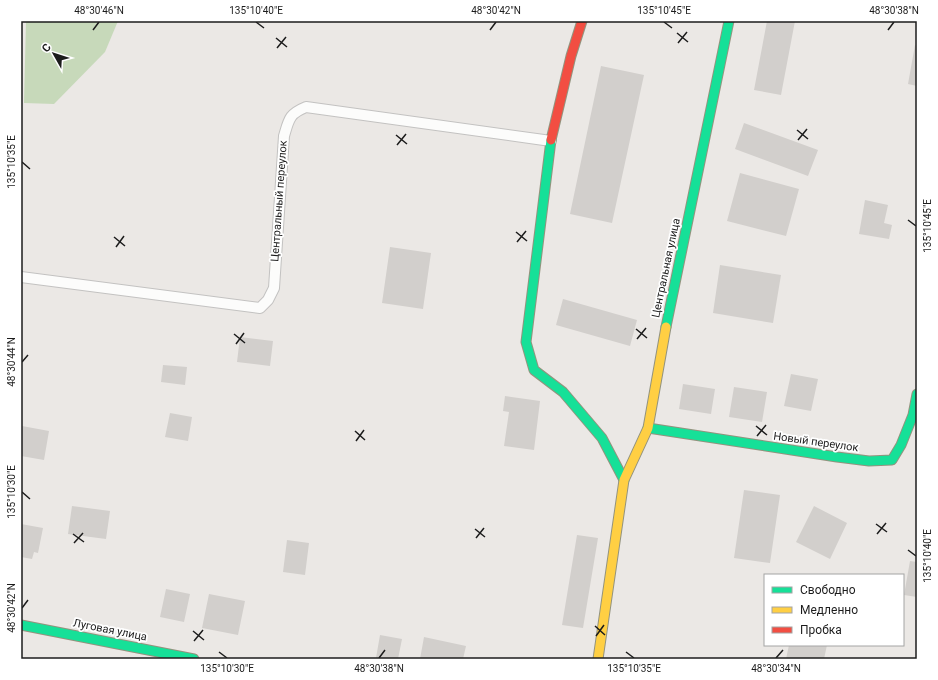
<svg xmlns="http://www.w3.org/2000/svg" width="938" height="680" viewBox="0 0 938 680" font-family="Roboto,sans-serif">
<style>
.forest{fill:#c7d9ba}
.building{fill:#d2cfcc}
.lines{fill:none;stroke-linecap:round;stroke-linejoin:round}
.lane-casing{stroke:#c3c2c1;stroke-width:12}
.fast-casing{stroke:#93937e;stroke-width:11}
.slow-casing{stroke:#93937e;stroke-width:11}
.jam-casing{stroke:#93937e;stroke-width:11}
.lane{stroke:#fcfcfb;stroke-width:10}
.fast{stroke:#16e098;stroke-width:9}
.slow{stroke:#ffcf43;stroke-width:9}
.jam{stroke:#f24e42;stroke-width:9}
.ticks{fill:none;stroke:#1c1c1c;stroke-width:1.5}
.labels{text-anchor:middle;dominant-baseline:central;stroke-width:3.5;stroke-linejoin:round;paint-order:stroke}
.street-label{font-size:11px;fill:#1c1c1c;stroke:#fff}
.neatline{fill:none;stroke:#1c1c1c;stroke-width:1.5}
.ticks-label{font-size:10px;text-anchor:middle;fill:#1c1c1c}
</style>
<rect width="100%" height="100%" fill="#ebe8e5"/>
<path class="forest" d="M26,21H118L105,52L54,104L24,103Z"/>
<path class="building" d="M767,21H795L781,95L754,90Z
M915,45L917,46V86L908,84Z
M601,66L644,75L612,223L570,214Z
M744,123L818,150L808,176L735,149Z
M740,173L799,189L786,236L727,221Z
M865,200L888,205L884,223L892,225L889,239L859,234Z
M390,247L431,253L423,309L382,303Z
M720,265L781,275L773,323L713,313Z
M563,299L637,320L630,346L556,325Z
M240,337L273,341L270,366L237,362Z
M163,365L187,367L185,385L161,382Z
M791,374L818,379L811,411L784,406Z
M683,384L715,389L711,414L679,409Z
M734,387L767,392L762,422L729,417Z
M505,396L540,401L534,450L504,446L509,412L503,411Z
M170,413L192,417L188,441L165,437Z
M22,426L49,431L44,460L21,456V431Z
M744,490L780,495L770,563L734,558Z
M72,506L110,511L106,539L68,534Z
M814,506L847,523L830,559L796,542Z
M21,524L43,528L38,553L34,552L32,559L21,557Z
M577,535L598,538L583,628L562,625Z
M287,540L309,543L305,575L283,572Z
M910,561L917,562V597L904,595Z
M166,589L190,594L184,622L160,617Z
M209,594L245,601L238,635L202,628Z
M380,635L402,639L398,659H383L376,658Z
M424,637L466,646L463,659H420Z
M789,645H827L824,659H786Z"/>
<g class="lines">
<defs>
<path id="lane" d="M21,277L260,308L268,300L274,288L284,136C289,119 289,114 306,107L551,141"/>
<path id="fast" d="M551,140L526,342L534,370L563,392L602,438L624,480
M666,327L729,21
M648,428L837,457L869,461L892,460L901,445L913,415L917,394
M21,625L194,659"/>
<path id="slow" d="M598,659L624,480L648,428L666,327"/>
<path id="jam" d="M551,140L571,56L582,21"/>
</defs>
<use href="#lane" class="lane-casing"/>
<use href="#fast" class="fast-casing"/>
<use href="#slow" class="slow-casing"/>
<use href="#jam" class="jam-casing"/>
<use href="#lane" class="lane"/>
<use href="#fast" class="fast"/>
<use href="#slow" class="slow"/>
<use href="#jam" class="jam"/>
</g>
<path class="ticks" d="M256,22L264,28M664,22L672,28M93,30L99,22M490,30L496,22M888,30L894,22M677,33L688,42M276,38L287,47M678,43L687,32M277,48L286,37M797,130L808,139M396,135L407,144M798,140L807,129M397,145L406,134M22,162L30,169M908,220L916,226M516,232L527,241M114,237L125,246M517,242L526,231M116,247L124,236M636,329L647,338M234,334L245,343M637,339L646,328M236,344L244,333M22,362L28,355M756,426L767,435M355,431L365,440M757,436L766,425M356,441L364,430M22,492L30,499M876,524L887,532M475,529L485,537M73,534L84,542M877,534L886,523M476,538L484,528M74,543L83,533M908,550L916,556M22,608L28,600M595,626L605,635M193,631L204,640M596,636L604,625M194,641L203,630M219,652L227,658M626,652L634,658M379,658L385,650M776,658L783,650"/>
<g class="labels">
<g class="street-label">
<text transform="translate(279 201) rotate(-86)">Центральный переулок</text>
<text transform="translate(666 268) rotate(-78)">Центральная улица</text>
<text transform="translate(816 442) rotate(8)">Новый переулок</text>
<text transform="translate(110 630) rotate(11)">Луговая улица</text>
</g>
</g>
<rect width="938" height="680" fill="none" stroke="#ffffff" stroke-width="44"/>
<rect x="764" y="574" width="140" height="72" fill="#ffffff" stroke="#a4a4a4"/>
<rect x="772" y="587" width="20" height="6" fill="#16e098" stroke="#a4a4a4"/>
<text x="800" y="594" font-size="12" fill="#1c1c1c">Свободно</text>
<rect x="772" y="607" width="20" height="6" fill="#ffcf43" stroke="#a4a4a4"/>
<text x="800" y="614" font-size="12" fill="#1c1c1c">Медленно</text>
<rect x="772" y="627" width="20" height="6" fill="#f24e42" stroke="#a4a4a4"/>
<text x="800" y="634" font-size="12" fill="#1c1c1c">Пробка</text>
<g transform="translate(54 54) rotate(309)" stroke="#ffffff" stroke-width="3" paint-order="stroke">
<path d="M0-3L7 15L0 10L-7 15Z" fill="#1c1c1c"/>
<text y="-6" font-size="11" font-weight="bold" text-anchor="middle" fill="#1c1c1c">С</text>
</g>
<rect x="22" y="22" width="894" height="636" class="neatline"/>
<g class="ticks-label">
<text x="99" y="14">48°30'46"N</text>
<text x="256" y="14">135°10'40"E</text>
<text x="496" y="14">48°30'42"N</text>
<text x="664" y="14">135°10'45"E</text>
<text x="894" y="14">48°30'38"N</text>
<text transform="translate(11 162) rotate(-90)" y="4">135°10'35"E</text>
<text transform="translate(927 226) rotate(-90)" y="4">135°10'45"E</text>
<text transform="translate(11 362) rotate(-90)" y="4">48°30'44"N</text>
<text transform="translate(11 492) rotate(-90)" y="4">135°10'30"E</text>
<text transform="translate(927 556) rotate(-90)" y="4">135°10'40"E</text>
<text transform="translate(11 608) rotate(-90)" y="4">48°30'42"N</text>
<text x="227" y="672">135°10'30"E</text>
<text x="379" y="672">48°30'38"N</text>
<text x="634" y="672">135°10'35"E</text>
<text x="776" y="672">48°30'34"N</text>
</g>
</svg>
